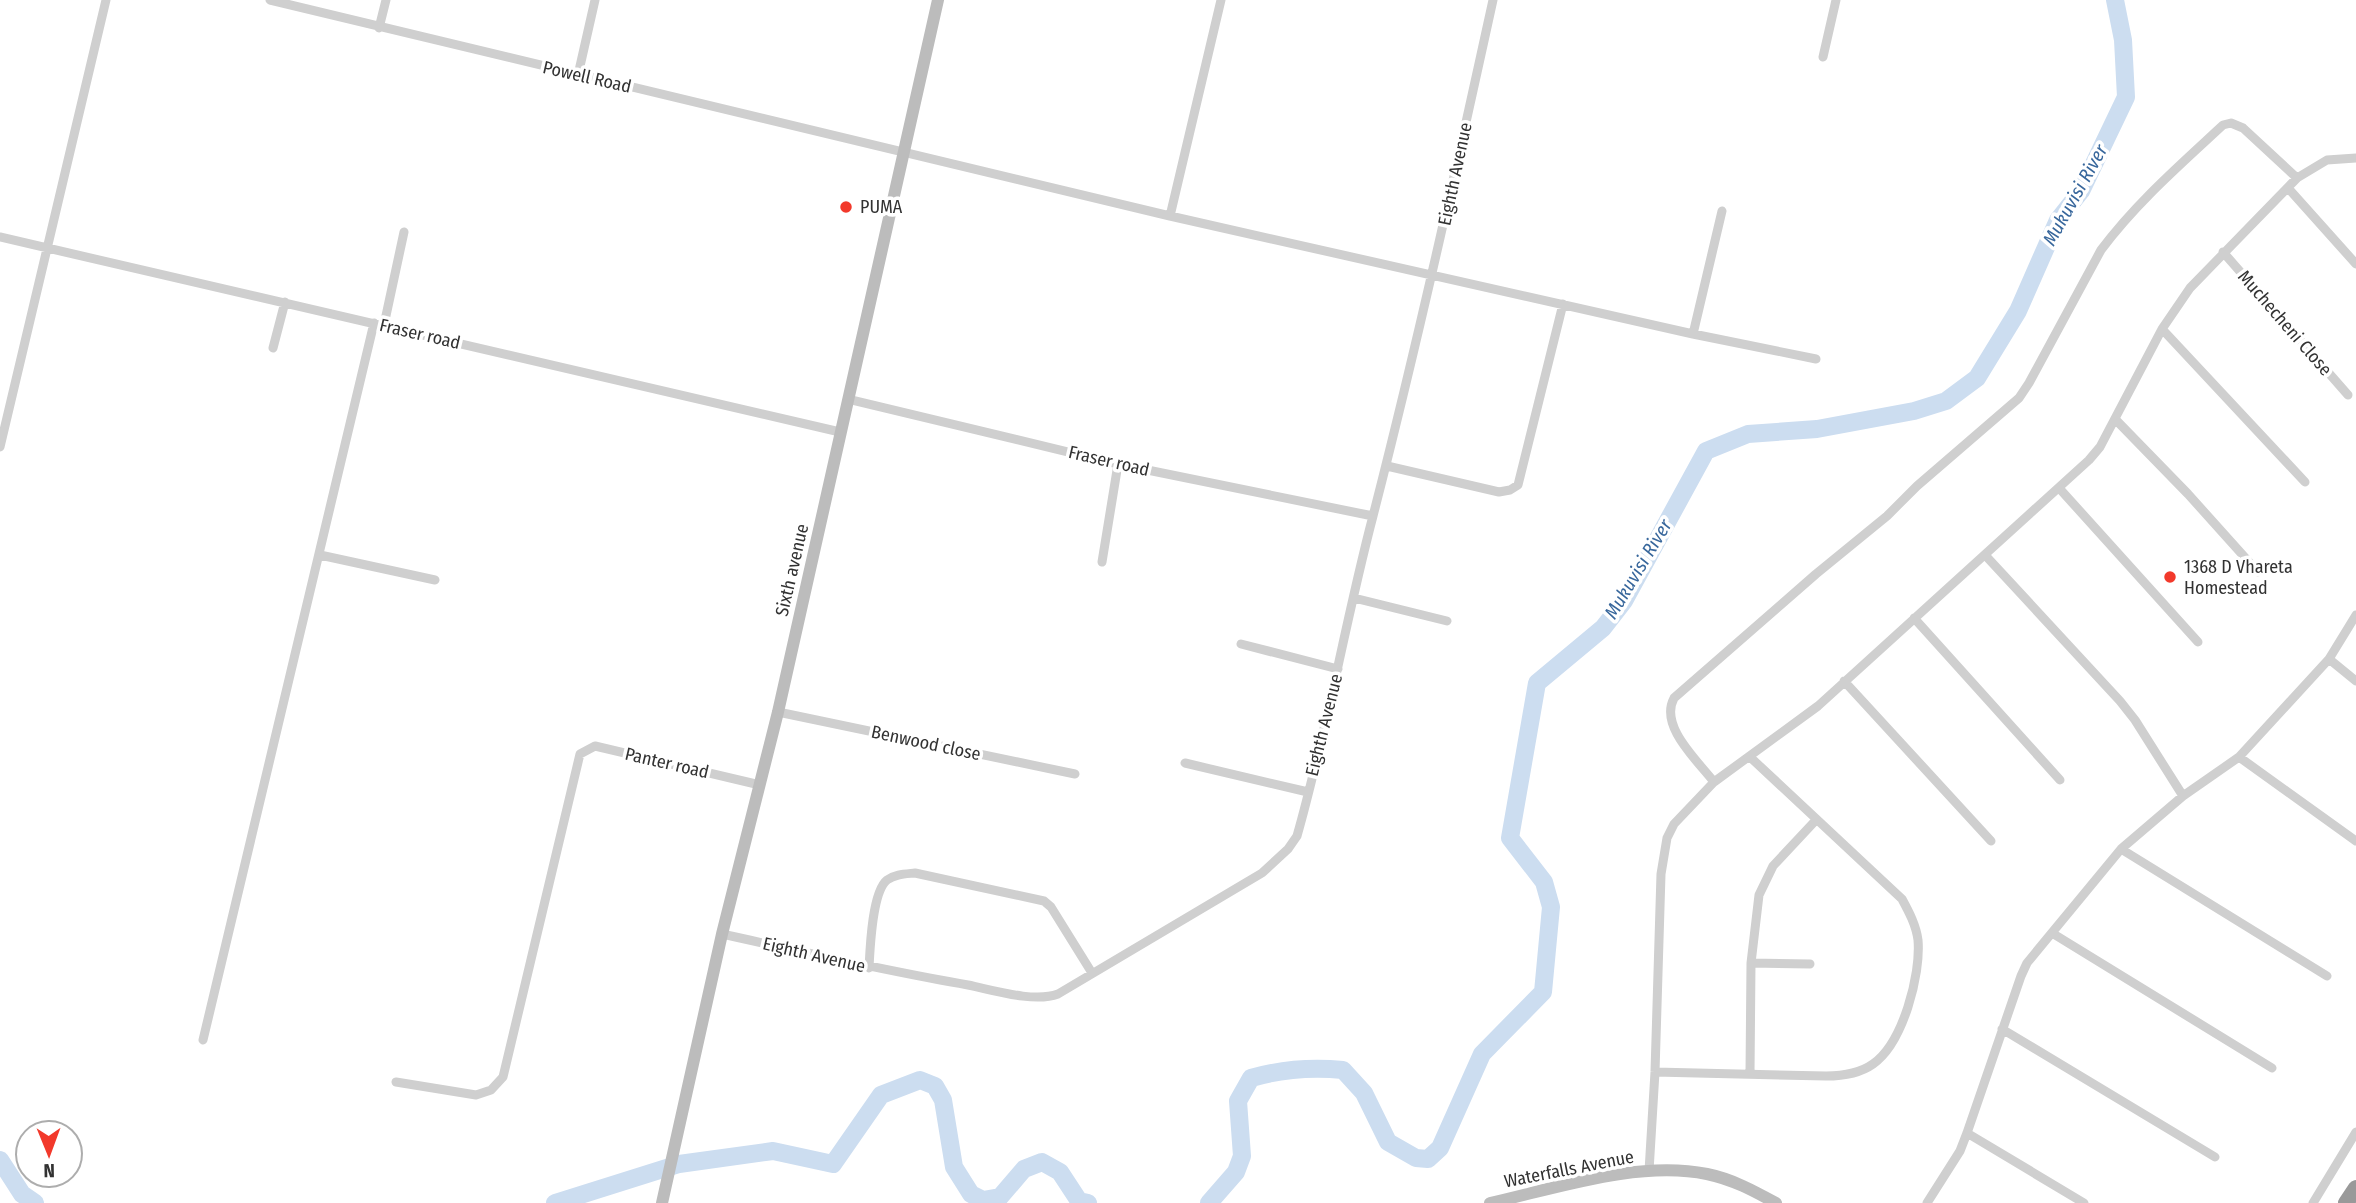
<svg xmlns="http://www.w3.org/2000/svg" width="2356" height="1203" viewBox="0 0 2356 1203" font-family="'Fira Sans Condensed',sans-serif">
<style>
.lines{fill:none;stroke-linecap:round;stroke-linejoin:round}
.river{stroke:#ccddf0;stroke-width:18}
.street{stroke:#cfcfcf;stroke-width:9}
.secondary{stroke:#bcbcbc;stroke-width:12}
.highway{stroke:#999;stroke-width:16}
.poi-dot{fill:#f2392b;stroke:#fff;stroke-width:2.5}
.labels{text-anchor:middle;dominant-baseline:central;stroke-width:7;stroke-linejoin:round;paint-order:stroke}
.street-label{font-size:18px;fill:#323232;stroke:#fff}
.poi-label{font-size:18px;fill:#323232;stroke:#fff;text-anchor:start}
.water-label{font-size:19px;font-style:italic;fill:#38679c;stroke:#fff}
</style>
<rect width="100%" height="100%" fill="#fff"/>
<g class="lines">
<path class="river" d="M0,1160L22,1194L35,1203
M555,1203L679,1164L773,1151L833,1164L881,1095L920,1080L935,1086L943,1100L954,1167L971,1194L983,1200L1000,1197L1024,1169L1042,1162L1060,1172L1079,1201L1088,1203
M1209,1203L1236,1172L1242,1156L1238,1101L1251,1078C1282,1069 1311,1067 1343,1070L1364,1093L1388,1142L1416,1158L1428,1159L1440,1148L1482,1054L1543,992L1551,907L1544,882L1510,838L1537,683L1603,628L1624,601L1706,451L1748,434L1817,429L1914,411L1946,401L1977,378L2018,311L2058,220L2081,191L2126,97L2123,40L2115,0"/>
<path class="street" d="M270,0L1170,216L1693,334L1816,359
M379,28L386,0
M1823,57L1836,0
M578,75L595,0
M2288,188L2356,264
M1170,216L1221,0
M0,237L840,432
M2223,252L2348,395
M384,325L404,232
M2162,329L2305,482
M1693,334L1722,211
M273,348L285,302
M848,399L1118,464L1373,516
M2115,419L2188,494L2258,572
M0,447L106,0
M1387,466L1499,492L1510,490L1518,485L1563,304
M2059,488L2198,642
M320,555L435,580
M1985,555L2120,701L2135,720L2183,796
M1102,562L1118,464
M1354,598L1447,621
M1914,618L2060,780
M1241,644L1338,669
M2329,659L2356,681
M1844,681L1991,841
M778,712L1075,774
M2239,757L2356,841
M1185,763L1308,792
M1714,782C1697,760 1659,726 1674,698L1816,574L1887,516L1917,486L2019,398L2029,383L2101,250C2136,203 2181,164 2223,125L2231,123L2243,128L2297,178
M2121,849L2327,976
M2052,933L2272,1068
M722,934C804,952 885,971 968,985C993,990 1034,1003 1058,994L1262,873L1288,849L1297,836C1327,731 1345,622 1373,516C1417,345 1455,173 1493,0
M1751,963L1810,964
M869,968C870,949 872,892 887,880C895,874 905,874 915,873L1044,901L1051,907L1092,973
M2002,1029L2215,1157
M203,1040L374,323
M1655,1072L1826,1076C1842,1076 1859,1074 1873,1064C1903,1043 1921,975 1918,940C1916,925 1909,912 1902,899L1750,757
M1750,1074L1751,963L1759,895L1773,866L1816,820
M396,1082L476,1095L491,1090L503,1077L580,754L595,746L760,785
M1967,1133L2084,1203
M1649,1171L1655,1072L1661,874L1667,838L1674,824L1714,782L1818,706L2089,460L2100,447L2162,329L2190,288L2297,178L2327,160L2356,158
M1927,1203L1960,1151L1967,1133L2021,976L2027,963L2121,849L2183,796L2239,757L2329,659L2356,615
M2313,1203L2356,1132"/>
<path class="secondary" d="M662,1203L722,934L778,712L938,0
M1490,1203C1557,1188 1639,1160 1707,1174C1732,1179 1754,1191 1776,1203"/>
<path class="highway" d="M2346,1203L2356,1188"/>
</g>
<g class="poi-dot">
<circle cx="846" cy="207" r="7"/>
<circle cx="2170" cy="577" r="7"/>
</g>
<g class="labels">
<g class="street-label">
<text transform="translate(587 77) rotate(13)">Powell Road</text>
<text transform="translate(1455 174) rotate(-78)">Eighth Avenue</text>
<text transform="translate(2285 323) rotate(49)">Muchecheni Close</text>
<text transform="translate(420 334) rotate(13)">Fraser road</text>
<text transform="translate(1109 461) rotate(13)">Fraser road</text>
<text transform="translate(792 570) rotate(-77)">Sixth avenue</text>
<text transform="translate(1324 725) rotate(-76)">Eighth Avenue</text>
<text transform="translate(926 743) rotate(12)">Benwood close</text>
<text transform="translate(667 763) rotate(13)">Panter road</text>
<text transform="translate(814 955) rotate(13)">Eighth Avenue</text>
<text transform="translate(1569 1169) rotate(-11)">Waterfalls Avenue</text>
</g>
<g class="poi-label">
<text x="860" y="207">PUMA</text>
<text x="2184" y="567">1368 D Vhareta<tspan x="2184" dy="21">Homestead</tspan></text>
</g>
<g class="water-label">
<text transform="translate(2075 195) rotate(-61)">Mukuvisi River</text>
<text transform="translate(1638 569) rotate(-59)">Mukuvisi River</text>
</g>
</g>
<g transform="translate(49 1154) rotate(179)"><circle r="33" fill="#ffffff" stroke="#adadad" stroke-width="2"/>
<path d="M0-5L12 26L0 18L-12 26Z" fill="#f2392b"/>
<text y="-10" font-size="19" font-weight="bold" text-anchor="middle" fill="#323232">N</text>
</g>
</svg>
